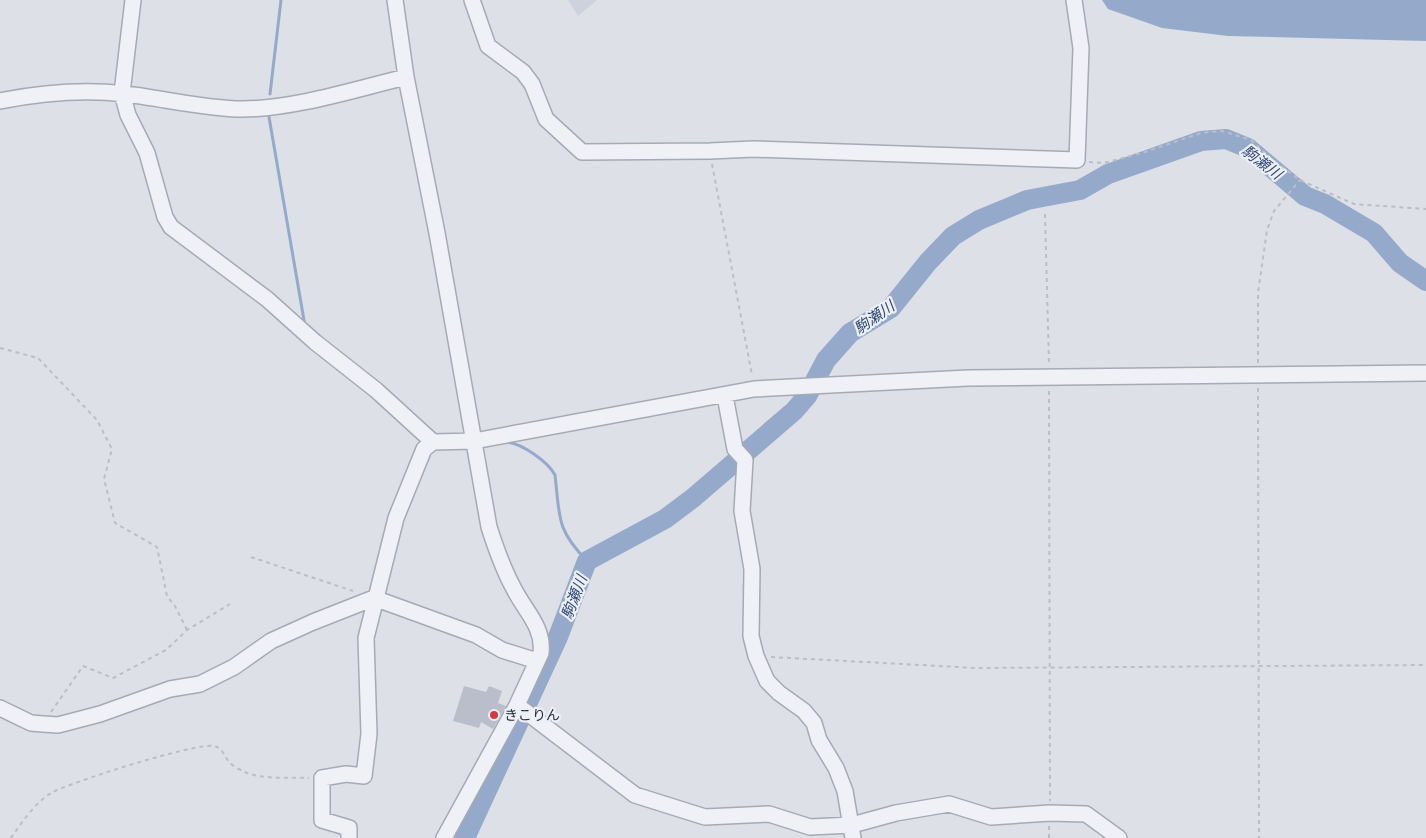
<svg xmlns="http://www.w3.org/2000/svg" width="1426" height="838" viewBox="0 0 1426 838" font-family="Montserrat,'Noto Sans JP',sans-serif">
<style>
.built{fill:#ced2dc}
.water{fill:#95aaca}
.lines{fill:none;stroke-linecap:round;stroke-linejoin:round}
.stream{stroke:#95aaca;stroke-width:3}
.river{stroke:#95aaca;stroke-width:20}
.building{fill:#babeca}
.minor-casing{stroke:#a6aab4;stroke-width:18}
.path{stroke:#bbbec6;stroke-width:2;stroke-dasharray:4 4;stroke-linecap:butt}
.minor{stroke:#eff1f6;stroke-width:15}
.poi-dot{fill:#d43a42;stroke:#eceff5;stroke-width:2}
.labels{text-anchor:middle;dominant-baseline:central;stroke-width:4.5;stroke-linejoin:round;paint-order:stroke}
.poi-label{font-size:14px;fill:#262c3e;stroke:#eceff5;text-anchor:start}
.water-label{font-size:15px;font-style:italic;fill:#2e4674;stroke:#eceff5}
</style>
<rect width="100%" height="100%" fill="#dde0e7"/>
<path class="built" d="M568,0H597L578,16Z"/>
<path class="water" d="M1102,0H1426V41L1228,36L1162,28L1108,9Z"/>
<g class="lines">
<path class="stream" d="M270,94L281,0
M269,117L305,326
M506,442C522,443 548,462 555,475C560,518 556,529 587,561"/>
<path class="river" d="M465,838L558,637L587,561L665,519L693,498L794,411L807,396L826,360L850,333L891,308L928,262L953,236L979,220L1027,200L1080,190L1108,174L1201,141L1226,139L1248,148L1305,196L1325,204L1374,233L1400,263L1426,281"/>
</g>
<path class="building" d="M464,686L486,692L489,686L502,691L498,703L506,706L493,729L481,722L479,728L453,721Z"/>
<g class="lines">
<defs>
<path id="minor" d="M133,0L122,93L128,115L147,153L165,217L171,227L267,299L315,342L376,390L433,442
M395,0L406,77L437,233L489,527C496,549 503,569 514,589C525,611 544,627 541,653L517,705L444,838
M472,0L488,46L523,72L532,84L546,119L582,152L710,151L753,149L1077,160L1081,48L1074,0
M0,101C41,93 83,89 125,94C161,98 206,109 242,109C294,109 356,89 406,77
M725,396L735,449L745,460L742,511L752,569L751,636L756,656L767,681L779,693L804,711L814,723L819,740L836,768L845,791L853,838
M517,705L635,795L705,817L769,814L810,827L852,825L896,813L949,804L991,817L1050,813L1086,814L1119,838
M0,708L31,723L43,724L58,725L100,714L170,689L200,684L234,667L271,641L313,622L374,598L476,635L502,650L537,661
M349,838V828L322,820V778L346,774L364,776L369,734L366,638L396,518L424,449L433,442L474,441L754,389L968,378L1426,373"/>
</defs>
<use href="#minor" class="minor-casing"/>
<path class="path" d="M1089,162L1104,163L1145,152L1201,133L1222,131L1251,140L1270,158L1300,180L1354,204L1426,209
M712,164L752,375
M1045,214L1049,364
M0,348L38,358L97,420L112,449L104,479L115,523L157,547L167,596L175,606L187,630
M1258,363V293L1267,230L1274,211L1300,180
M1258,388L1259,838
M1049,391L1050,801
M251,557L353,591
M771,657L977,668L1426,665
M51,712L83,666L113,678L166,650L187,630L230,604
M11,838C21,823 36,802 51,793C71,782 197,742 214,746C223,748 224,756 229,762C233,766 240,770 245,772C263,780 290,777 309,778
M1049,838V826"/>
<use href="#minor" class="minor"/>
</g>
<circle class="poi-dot" cx="494" cy="715" r="5"/>
<g class="labels">
<g class="poi-label">
<text x="504" y="715">きこりん</text>
</g>
<g class="water-label">
<text transform="translate(1262 162) rotate(37)">駒瀬川</text>
<text transform="translate(874 317) rotate(-35)">駒瀬川</text>
<text transform="translate(574 597) rotate(-69)">駒瀬川</text>
</g>
</g>
</svg>
